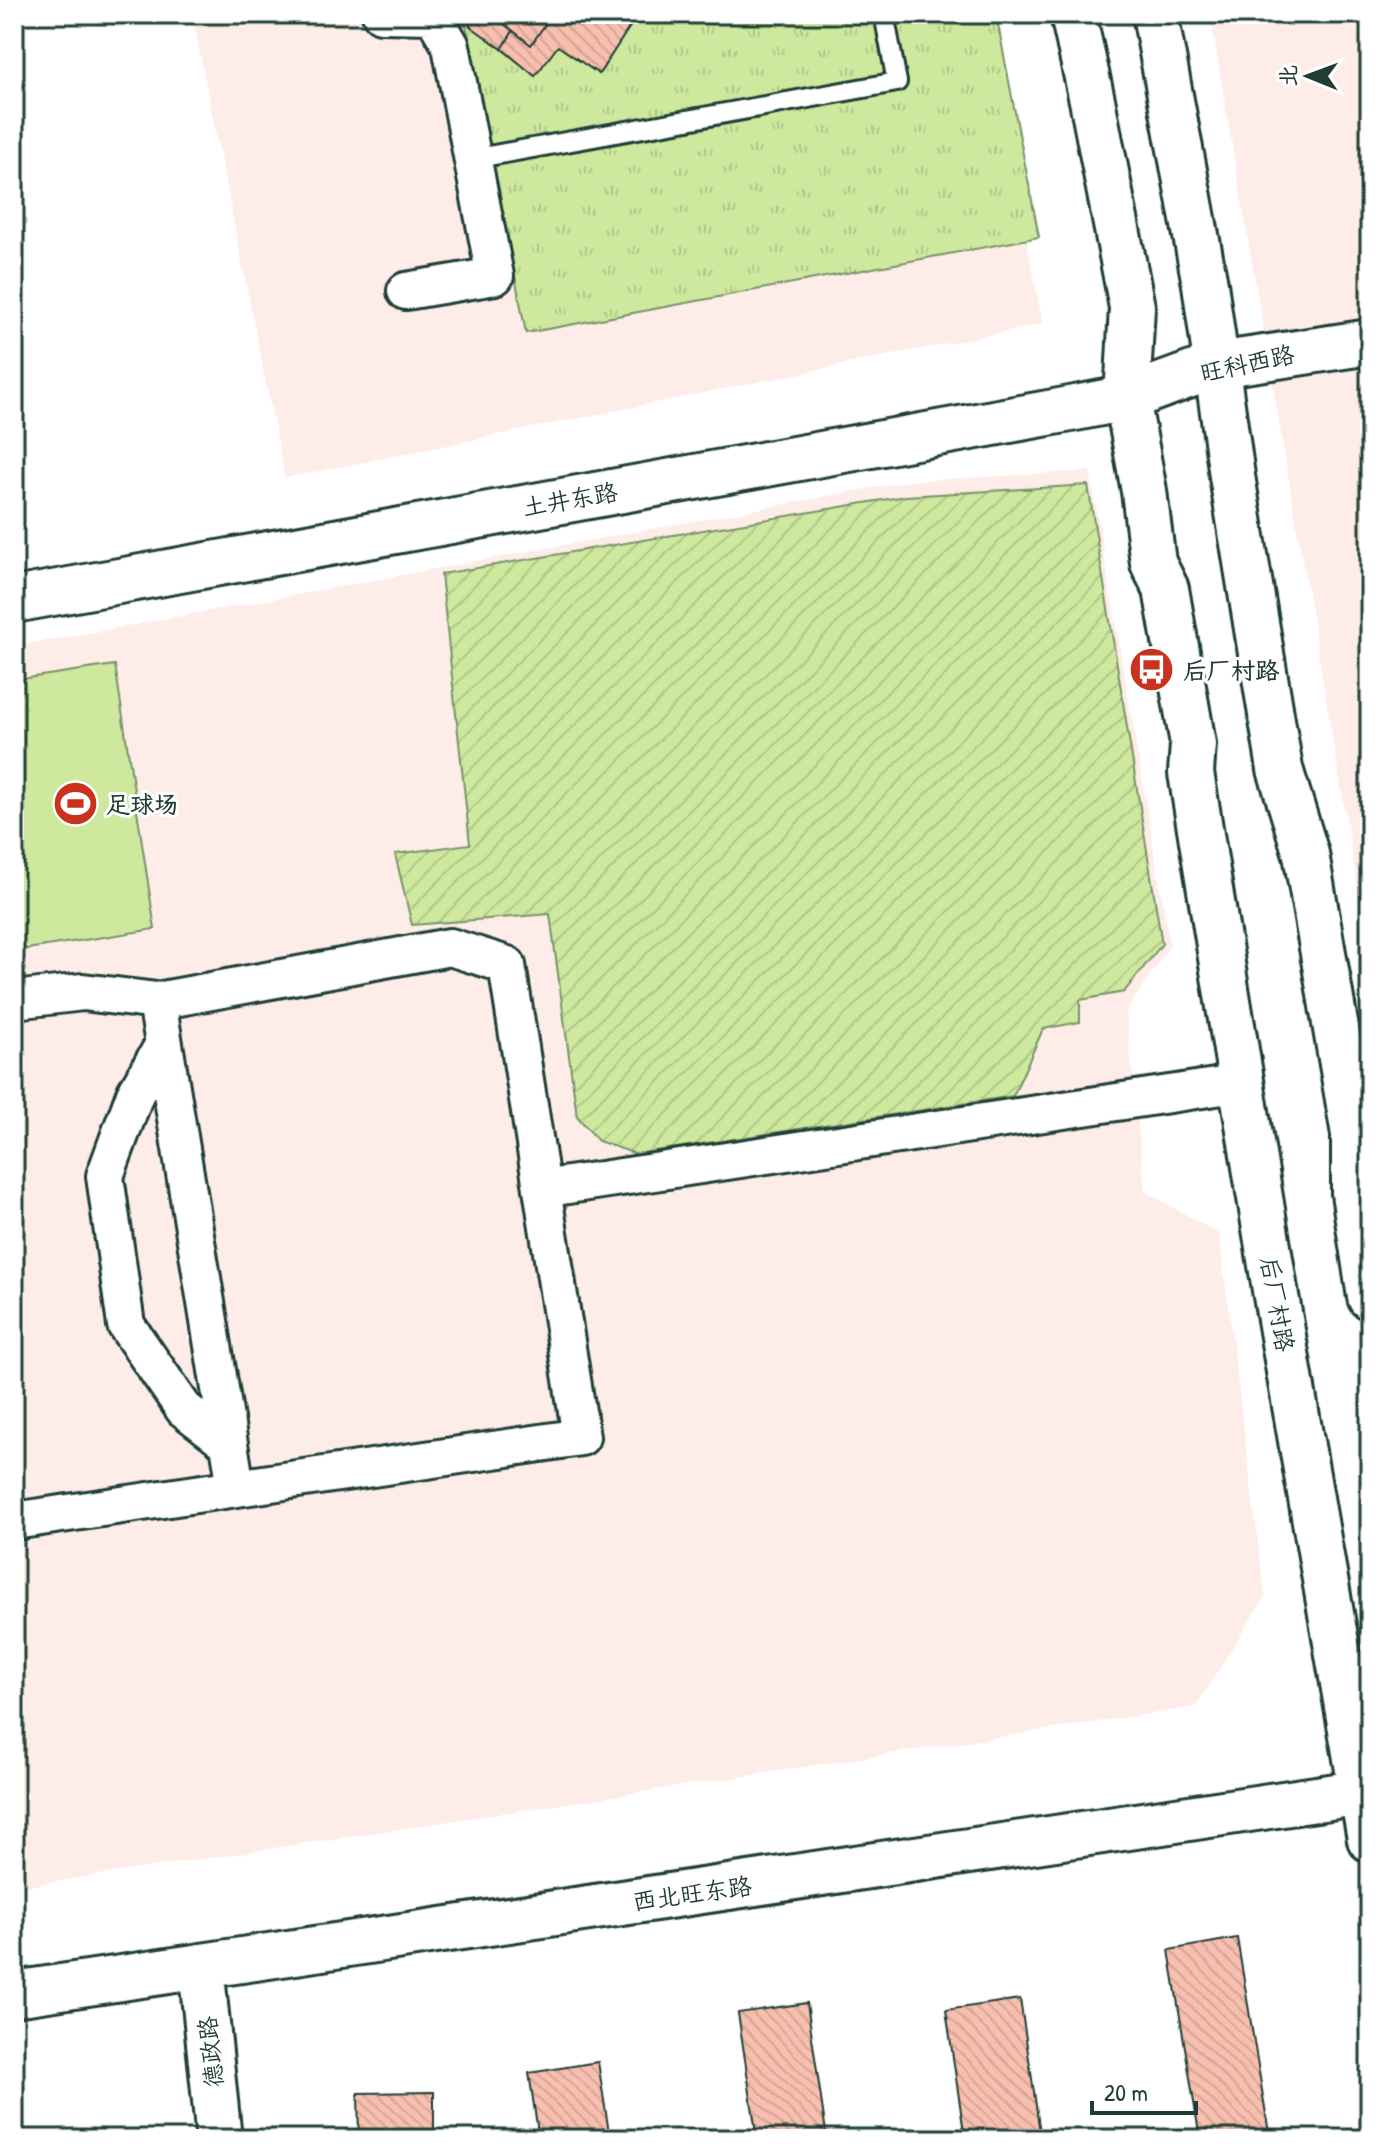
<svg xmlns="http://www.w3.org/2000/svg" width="1384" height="2153" viewBox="0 0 1384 2153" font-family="'Patrick Hand','LXGW WenKai TC',sans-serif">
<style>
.built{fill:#fdece7}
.grass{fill:url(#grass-tufts);stroke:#769269;stroke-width:2}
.garden{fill:url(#garden-furrows);stroke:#769269;stroke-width:2}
.pitch{fill:#cee89e;stroke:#769269;stroke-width:2}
.building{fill:url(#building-back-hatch);stroke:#1f3d34;stroke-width:2}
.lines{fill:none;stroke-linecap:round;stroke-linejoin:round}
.service-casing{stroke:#1f3d34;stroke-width:24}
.minor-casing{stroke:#1f3d34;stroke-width:42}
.tertiary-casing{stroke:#1f3d34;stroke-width:50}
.secondary-casing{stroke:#1f3d34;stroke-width:50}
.service{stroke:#fff;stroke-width:18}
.minor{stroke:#fff;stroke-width:36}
.tertiary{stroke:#fff;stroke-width:44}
.secondary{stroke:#fff;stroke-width:44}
.labels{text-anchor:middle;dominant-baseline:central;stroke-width:6;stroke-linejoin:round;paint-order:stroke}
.street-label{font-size:24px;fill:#1f3d34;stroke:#fff}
.poi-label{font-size:24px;font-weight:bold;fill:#1f3d34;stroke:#fff;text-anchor:start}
</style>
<defs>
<pattern id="grass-tufts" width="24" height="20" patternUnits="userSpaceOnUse" patternTransform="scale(2)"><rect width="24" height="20" fill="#cee89e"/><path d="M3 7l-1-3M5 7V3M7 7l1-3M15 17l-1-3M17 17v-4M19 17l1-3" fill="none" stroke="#b0c889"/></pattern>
<pattern id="garden-furrows" width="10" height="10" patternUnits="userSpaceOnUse" patternTransform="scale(2)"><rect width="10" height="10" fill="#cee89e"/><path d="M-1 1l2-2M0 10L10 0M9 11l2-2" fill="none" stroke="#b0c889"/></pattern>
<pattern id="building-back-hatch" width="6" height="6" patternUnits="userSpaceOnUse" patternTransform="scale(2)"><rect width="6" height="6" fill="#f8bfaf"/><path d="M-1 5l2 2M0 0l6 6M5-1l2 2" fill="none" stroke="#d4a597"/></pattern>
</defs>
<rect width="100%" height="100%" fill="#fff"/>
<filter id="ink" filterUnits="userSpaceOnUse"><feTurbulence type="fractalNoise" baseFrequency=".0125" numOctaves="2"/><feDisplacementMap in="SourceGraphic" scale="16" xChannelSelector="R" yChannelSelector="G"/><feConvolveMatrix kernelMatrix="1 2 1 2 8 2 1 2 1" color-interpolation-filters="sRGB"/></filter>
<g filter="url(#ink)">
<path class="built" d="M192,14H981L1043,324L285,478Z
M1210,14H1370V959Z
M1090,471L1170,946L1126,1012L1145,1191L1219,1234L1265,1597L1195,1707L14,1888V647L909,481Z"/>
<path class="grass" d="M464,14H996L1039,237L526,333Z"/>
<path class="garden" d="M1088,485L1162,944L1124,992L1080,1000V1022L1043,1029L1013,1096L636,1154L598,1141L577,1116L550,914L412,925L395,854L470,844L441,574L906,496Z"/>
<path class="pitch" d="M115,665L155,929L14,951V680Z"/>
<path class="building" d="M467,14H492L513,31L502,49L470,26Z
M492,14H552L531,45Z
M552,14H638L599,74L558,46L535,76L502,49L513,31L531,45Z
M1237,1938L1270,2139H1200L1169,1950Z
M1020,1999L1041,2139H965L946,2010Z
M807,2003L827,2139H757L738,2013Z
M598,2062L610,2139H539L529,2073Z
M434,2092V2139H359L358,2093Z"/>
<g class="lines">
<defs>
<path id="service" d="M472,159L897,82L884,14"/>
<path id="minor" d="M381,14L433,15L451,46L495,276L406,291
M14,1000L83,992L157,1001
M164,1044L135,1094L105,1176L126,1325L184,1409L228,1443
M542,1189L1242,1083
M14,1521L581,1437L507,965L450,947L157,1001L236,1487"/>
<path id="tertiary" d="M14,600L1065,410L1127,398L1217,365L1370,342
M201,1966L219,2139
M14,1994L1370,1791"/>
<path id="secondary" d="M1073,14L1092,100L1132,307L1127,398L1144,491L1153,563L1166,589L1179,664L1193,744L1191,773L1276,1296L1370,1839
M1155,14L1205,284L1232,476L1280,769L1306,854L1354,1134V1193L1370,1297"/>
</defs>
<use href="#service" class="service-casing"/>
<use href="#minor" class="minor-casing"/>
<use href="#tertiary" class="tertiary-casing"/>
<use href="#secondary" class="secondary-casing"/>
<use href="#service" class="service"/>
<use href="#minor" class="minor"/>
<use href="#tertiary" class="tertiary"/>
<use href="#secondary" class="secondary"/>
</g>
</g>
<defs>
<symbol id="bus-disc" viewBox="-11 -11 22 22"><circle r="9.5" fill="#c8321e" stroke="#fff"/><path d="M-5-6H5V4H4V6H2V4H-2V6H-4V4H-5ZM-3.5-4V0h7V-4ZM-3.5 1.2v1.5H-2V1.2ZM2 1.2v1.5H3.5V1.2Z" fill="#fff"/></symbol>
<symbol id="stadium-disc" viewBox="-11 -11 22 22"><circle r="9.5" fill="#c8321e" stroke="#fff"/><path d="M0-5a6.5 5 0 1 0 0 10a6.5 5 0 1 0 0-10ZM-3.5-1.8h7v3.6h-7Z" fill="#fff"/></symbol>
</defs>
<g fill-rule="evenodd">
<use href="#bus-disc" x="1126" y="644" width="51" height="51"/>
<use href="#stadium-disc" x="50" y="778" width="51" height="51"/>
</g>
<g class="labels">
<g class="street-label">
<text transform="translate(1247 363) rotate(-12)">旺科西路</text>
<text transform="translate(570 499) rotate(-10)">土井东路</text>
<text transform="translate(1278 1304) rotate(80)">后厂村路</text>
<text transform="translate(692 1893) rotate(-8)">西北旺东路</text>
<text transform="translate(210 2052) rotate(-96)">德政路</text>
</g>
<g class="poi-label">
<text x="1183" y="670">后厂村路</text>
<text x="106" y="804">足球场</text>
</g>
</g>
<rect width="1384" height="2153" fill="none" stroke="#fff" stroke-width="48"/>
<rect x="24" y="24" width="1336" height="2105" fill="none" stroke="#1f3d34" stroke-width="3" filter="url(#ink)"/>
<g transform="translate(1308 76) rotate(271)" stroke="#ffffff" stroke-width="6" paint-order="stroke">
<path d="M0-6L14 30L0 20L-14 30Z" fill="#1f3d34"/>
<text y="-12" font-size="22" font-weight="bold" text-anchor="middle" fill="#1f3d34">北</text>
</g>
<path d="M1092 2101v12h104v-12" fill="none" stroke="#1f3d34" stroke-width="4"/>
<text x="1104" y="2101" font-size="24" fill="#1f3d34" stroke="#ffffff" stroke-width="6" paint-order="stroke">20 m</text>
</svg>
